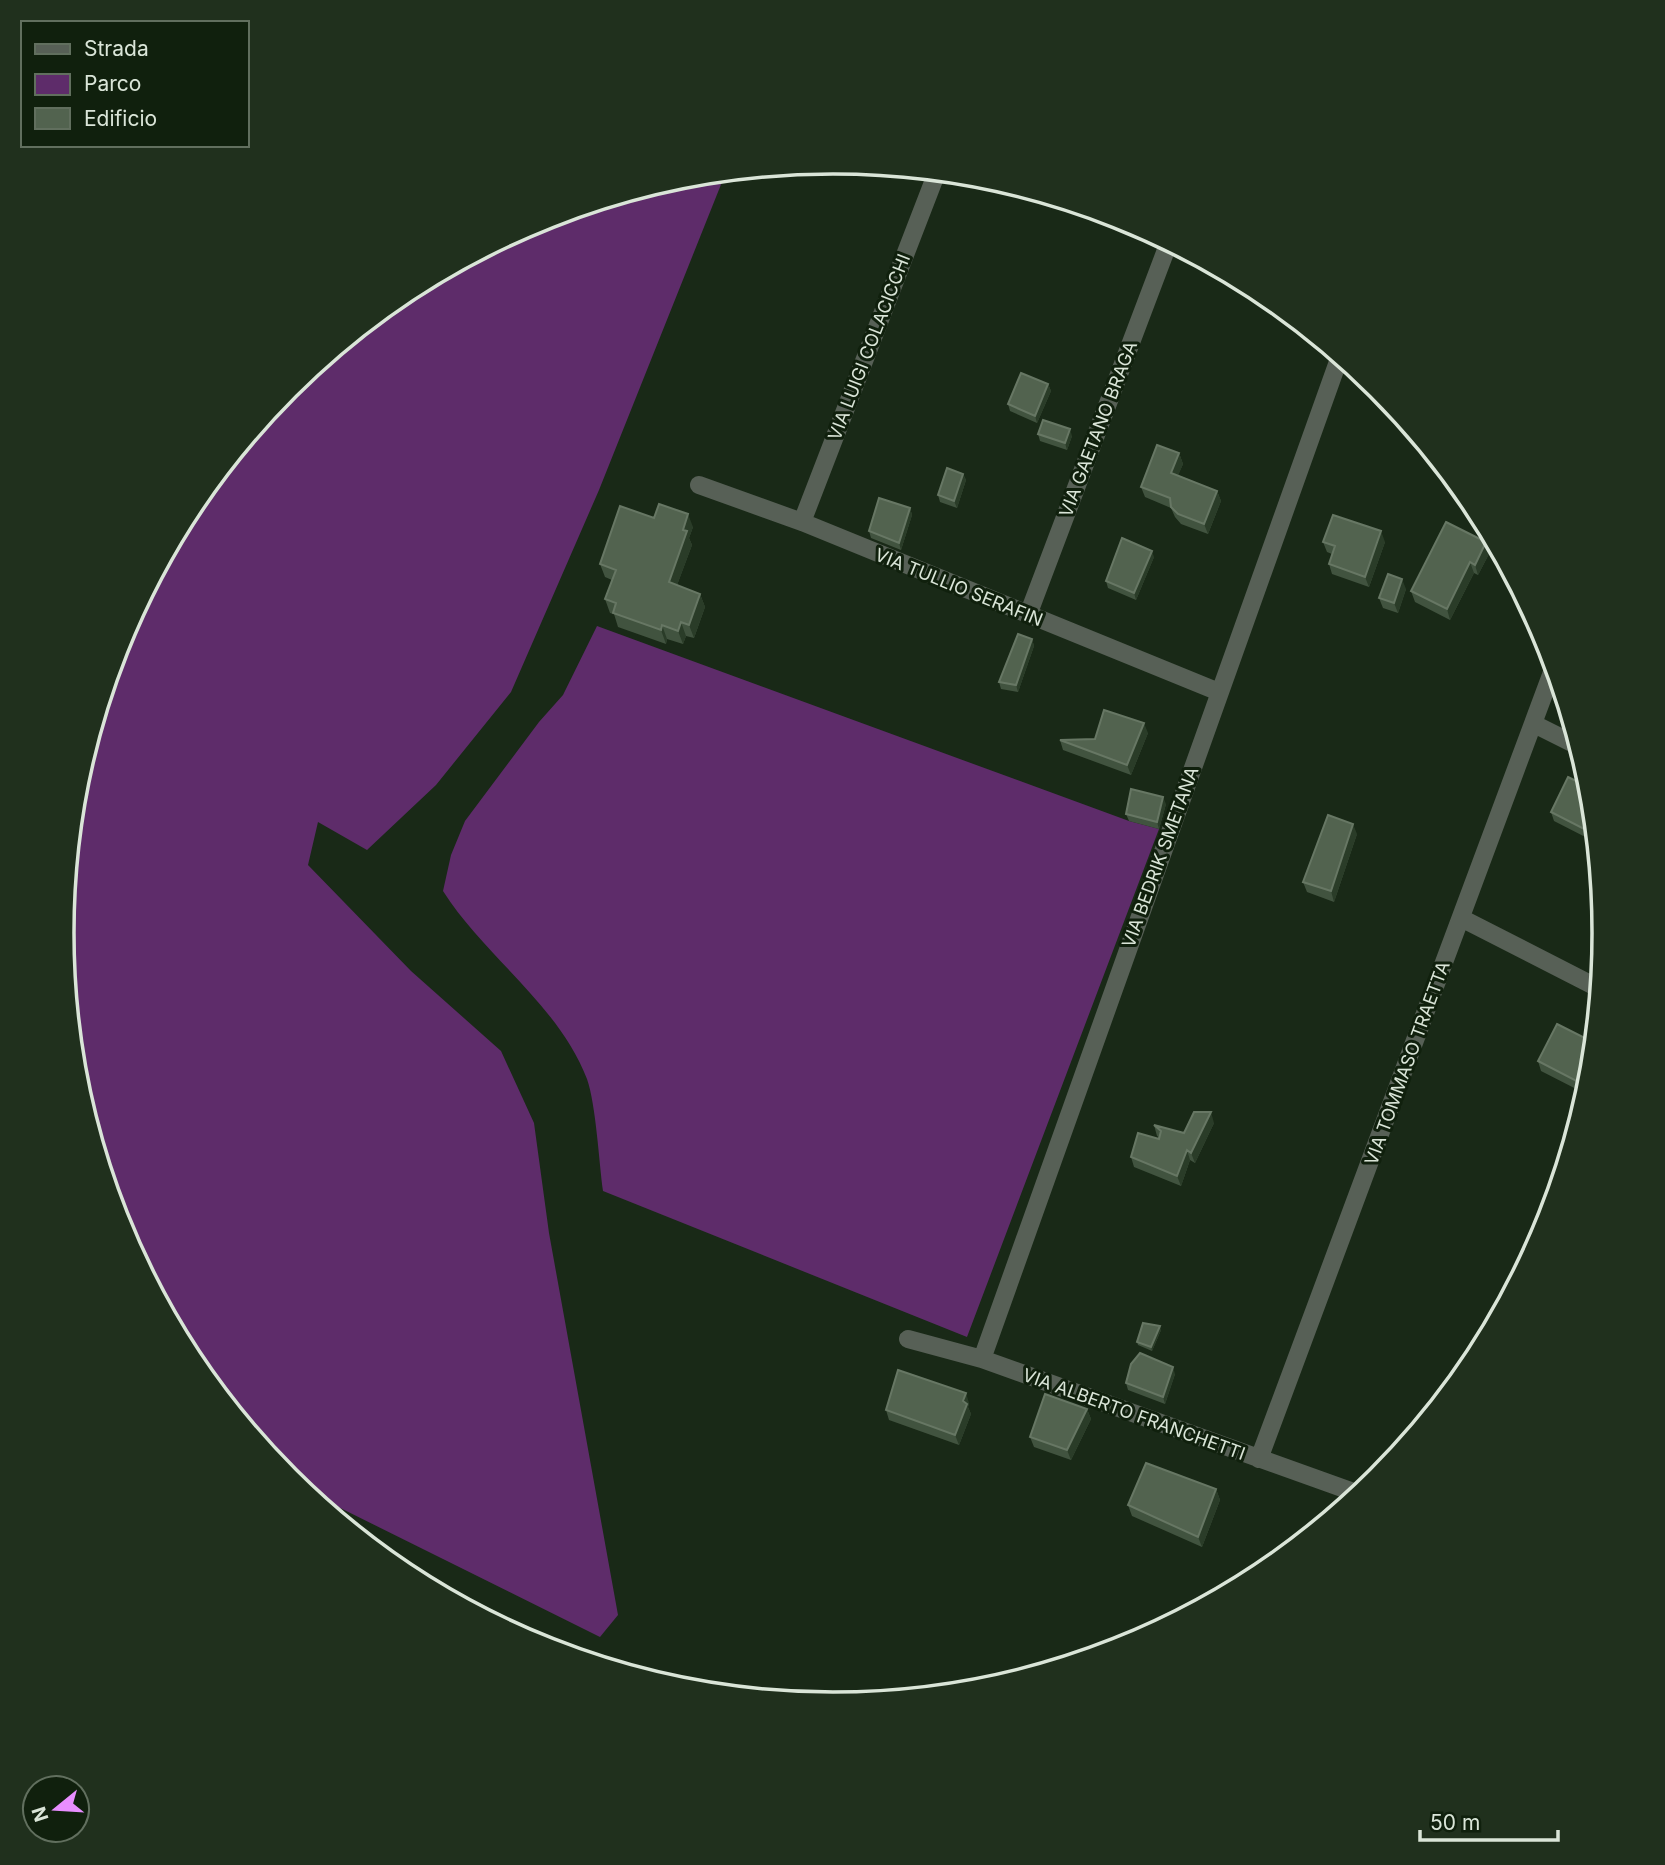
<svg xmlns="http://www.w3.org/2000/svg" width="1665" height="1865" viewBox="0 0 1665 1865" font-family="Inter,sans-serif">
<style>
.green{fill:#5e2c6a}
.lines{fill:none;stroke-linecap:round;stroke-linejoin:round}
.minor{stroke:#576056;stroke-width:18}
.wall{fill:#41533f}
.shaded-wall{fill:#2a3c28}
.building{fill:#52634f;stroke:#677764;stroke-width:2}
.labels{text-anchor:middle;dominant-baseline:central;stroke-width:6;stroke-linejoin:round;paint-order:stroke}
.street-label{font-size:18px;fill:#dae5d8;stroke:#10200d}
.rim{fill:none;stroke:#dae5d8;stroke-width:3.5}
</style>
<rect width="100%" height="100%" fill="#192917"/>
<path class="green" d="M726,172L599,490L511,692L436,785L367,850L318,822L308,865L411,971L501,1051L534,1123L549,1233L618,1615L600,1637L298,1487L287,1478L191,1361L120,1227L76,1083L61,932L76,782L120,637L191,504L287,387L404,291L538,220L682,176Z
M597,626L1129,821L1159,829L967,1337L603,1191C599,1162 596,1105 587,1079C558,1004 485,957 443,891L451,855L465,821L539,722L563,695Z"/>
<g class="lines">
<path class="minor" d="M699,485L802,522L1219,692
M802,522L937,172
M1028,615L1169,242
M1534,724L1578,746
M1461,918L1598,988
M908,1339L982,1359L1359,1494
M982,1359L1340,356
M1259,1459L1554,667"/>
</g>
<path class="wall" d="M1048,384L1051,391L1037,423L1010,411L1008,404Z
M1038,434L1072,436L1067,450L1040,441Z
M1179,453L1183,464L1178,475L1217,491L1221,501L1208,534L1181,524L1175,517L1171,508L1145,497L1141,487Z
M963,474L966,480L957,508L940,502L938,495Z
M1454,480L1468,497L1456,493L1453,483Z
M910,508L912,515L901,550L871,538L869,531Z
M654,518L693,527L689,538L692,545L677,585L700,594L705,607L694,638L686,636L683,644L667,639L666,644L618,627L614,614L610,613L605,599L612,580L605,577L600,564Z
M1323,542H1385L1369,587L1332,574L1329,564L1332,554L1327,552Z
M1486,542L1490,552L1478,575L1474,573L1450,620L1415,602L1411,591Z
M1154,557L1136,600L1108,588L1106,581Z
M1406,589L1398,613L1383,608L1379,598Z
M1032,639L1034,646L1018,692L1001,689L999,682Z
M1148,733L1131,775L1063,750L1060,740L1095,739Z
M1590,788L1595,842L1554,821L1551,812Z
M1166,804L1159,829L1129,821L1126,814Z
M1357,834L1334,902L1307,892L1303,882Z
M1598,875L1601,901L1595,899L1592,889Z
M1538,1061L1589,1083L1586,1094L1541,1071Z
M1214,1123L1195,1163L1190,1160L1181,1186L1134,1167L1131,1157L1159,1139L1160,1138L1157,1136L1154,1125L1184,1133Z
M1161,1330L1152,1351L1138,1345L1137,1342Z
M1175,1374L1165,1404L1128,1390L1126,1383Z
M969,1403L968,1407L971,1414L959,1445L889,1420L886,1410Z
M1087,1409L1091,1419L1071,1460L1034,1447L1030,1437Z
M1216,1489L1220,1500L1202,1547L1132,1516L1128,1505Z"/>
<path class="shaded-wall" d="M1048,384L1051,391L1037,423L1035,416Z
M1070,429L1072,436L1067,450L1065,443Z
M1179,453L1183,464L1175,483L1171,473Z
M963,474L966,480L957,508L954,501Z
M1217,491L1221,501L1208,534L1204,524Z
M910,508L912,515L901,550L899,543Z
M688,514L693,527L689,538L692,545L673,596L669,582L683,530Z
M1381,531L1385,542L1369,587L1365,577Z
M1486,542L1490,552L1478,575L1475,565Z
M1152,551L1154,557L1136,600L1134,593Z
M1470,562L1474,573L1450,620L1447,609Z
M1402,579L1406,589L1398,613L1394,603Z
M700,594L705,607L694,638L689,625Z
M681,622L686,636L683,644L678,631Z
M662,625L667,639L666,644L661,630Z
M1032,639L1034,646L1018,692L1016,685Z
M1144,723L1148,733L1131,775L1127,765Z
M1163,797L1166,804L1159,829L1157,822Z
M1353,824L1357,834L1334,902L1331,891Z
M1211,1112L1214,1123L1195,1163L1191,1153Z
M1187,1150L1190,1160L1181,1186L1177,1176Z
M1160,1326L1161,1330L1152,1351L1151,1347Z
M1173,1367L1175,1374L1165,1404L1163,1397Z
M966,1393L969,1403L968,1407L971,1414L959,1445L955,1435Z
M1087,1409L1091,1419L1071,1460L1067,1450Z
M1216,1489L1220,1500L1202,1547L1198,1537Z"/>
<path class="building" d="M1021,373L1048,384L1035,416L1008,404Z
M1043,420L1070,429L1065,443L1038,434Z
M1157,445L1179,453L1171,473L1217,491L1204,524L1178,514L1171,507L1170,498L1141,487Z
M947,468L963,474L954,501L938,495Z
M879,498L910,508L899,543L869,531Z
M659,504L688,514L683,530L687,531L669,582L700,594L689,625L681,622L678,631L662,625L661,630L613,613L616,603L605,599L616,570L600,564L620,506L654,518Z
M1333,515L1381,531L1365,577L1329,564L1335,546L1323,542Z
M1446,522L1486,542L1475,565L1470,562L1447,609L1411,591Z
M1122,538L1152,551L1134,593L1106,581Z
M1388,574L1402,579L1394,603L1379,598Z
M1018,634L1032,639L1016,685L999,682Z
M1104,710L1144,723L1127,765L1060,740L1095,739Z
M1568,777L1590,788L1594,834L1551,812Z
M1131,789L1163,797L1157,822L1126,814Z
M1328,815L1353,824L1331,891L1303,882Z
M1598,875L1600,893L1592,889Z
M1557,1024L1593,1042L1588,1087L1538,1061Z
M1194,1112H1211L1191,1153L1187,1150L1177,1176L1131,1157L1138,1133L1159,1139L1161,1131L1154,1125L1184,1133Z
M1143,1323L1160,1326L1151,1347L1137,1342Z
M1140,1353L1173,1367L1163,1397L1126,1383L1131,1364Z
M898,1370L966,1393L963,1401L967,1404L955,1435L886,1410Z
M1045,1394L1087,1409L1067,1450L1030,1437Z
M1146,1463L1216,1489L1198,1537L1128,1505Z"/>
<g class="labels">
<g class="street-label">
<text transform="translate(869 347) rotate(-69)">VIA LUIGI COLACICCHI</text>
<text transform="translate(1098 429) rotate(-69)">VIA GAETANO BRAGA</text>
<text transform="translate(959 587) rotate(22)">VIA TULLIO SERAFIN</text>
<text transform="translate(1160 857) rotate(-70)">VIA BEDRIK SMETANA</text>
<text transform="translate(1407 1063) rotate(-70)">VIA TOMMASO TRAETTA</text>
<text transform="translate(1134 1414) rotate(20)">VIA ALBERTO FRANCHETTI</text>
</g>
</g>
<path d="M0 0H1665V1865H0ZM74 933a759 759 0 1 1 1518 0a759 759 0 1 1-1518 0Z" fill="#20301d" fill-rule="evenodd"/>
<path class="rim" d="M74 933a759 759 0 1 1 1518 0a759 759 0 1 1-1518 0Z"/>
<rect x="21" y="21" width="228" height="126" fill="#10200d" stroke="#616f5e" stroke-width="2"/>
<rect x="35" y="44" width="35" height="10" fill="#576056" stroke="#616f5e" stroke-width="2"/>
<text x="84" y="56" font-size="21" fill="#dae5d8">Strada</text>
<rect x="35" y="74" width="35" height="21" fill="#5e2c6a" stroke="#616f5e" stroke-width="2"/>
<text x="84" y="91" font-size="21" fill="#dae5d8">Parco</text>
<rect x="35" y="108" width="35" height="21" fill="#52634f" stroke="#616f5e" stroke-width="2"/>
<text x="84" y="126" font-size="21" fill="#dae5d8">Edificio</text>
<g transform="translate(56 1809) rotate(252)"><circle r="33" fill="#10200d" stroke="#616f5e" stroke-width="2"/>
<path d="M0-5L12 26L0 18L-12 26Z" fill="#e88eff"/>
<text y="-10" font-size="19" font-weight="bold" text-anchor="middle" fill="#dae5d8">N</text>
</g>
<path d="M1420 1830v10h138v-10" fill="none" stroke="#dae5d8" stroke-width="3.5"/>
<text x="1430" y="1830" font-size="21" fill="#dae5d8" stroke="#10200d" stroke-width="5" paint-order="stroke">50 m</text>
</svg>
